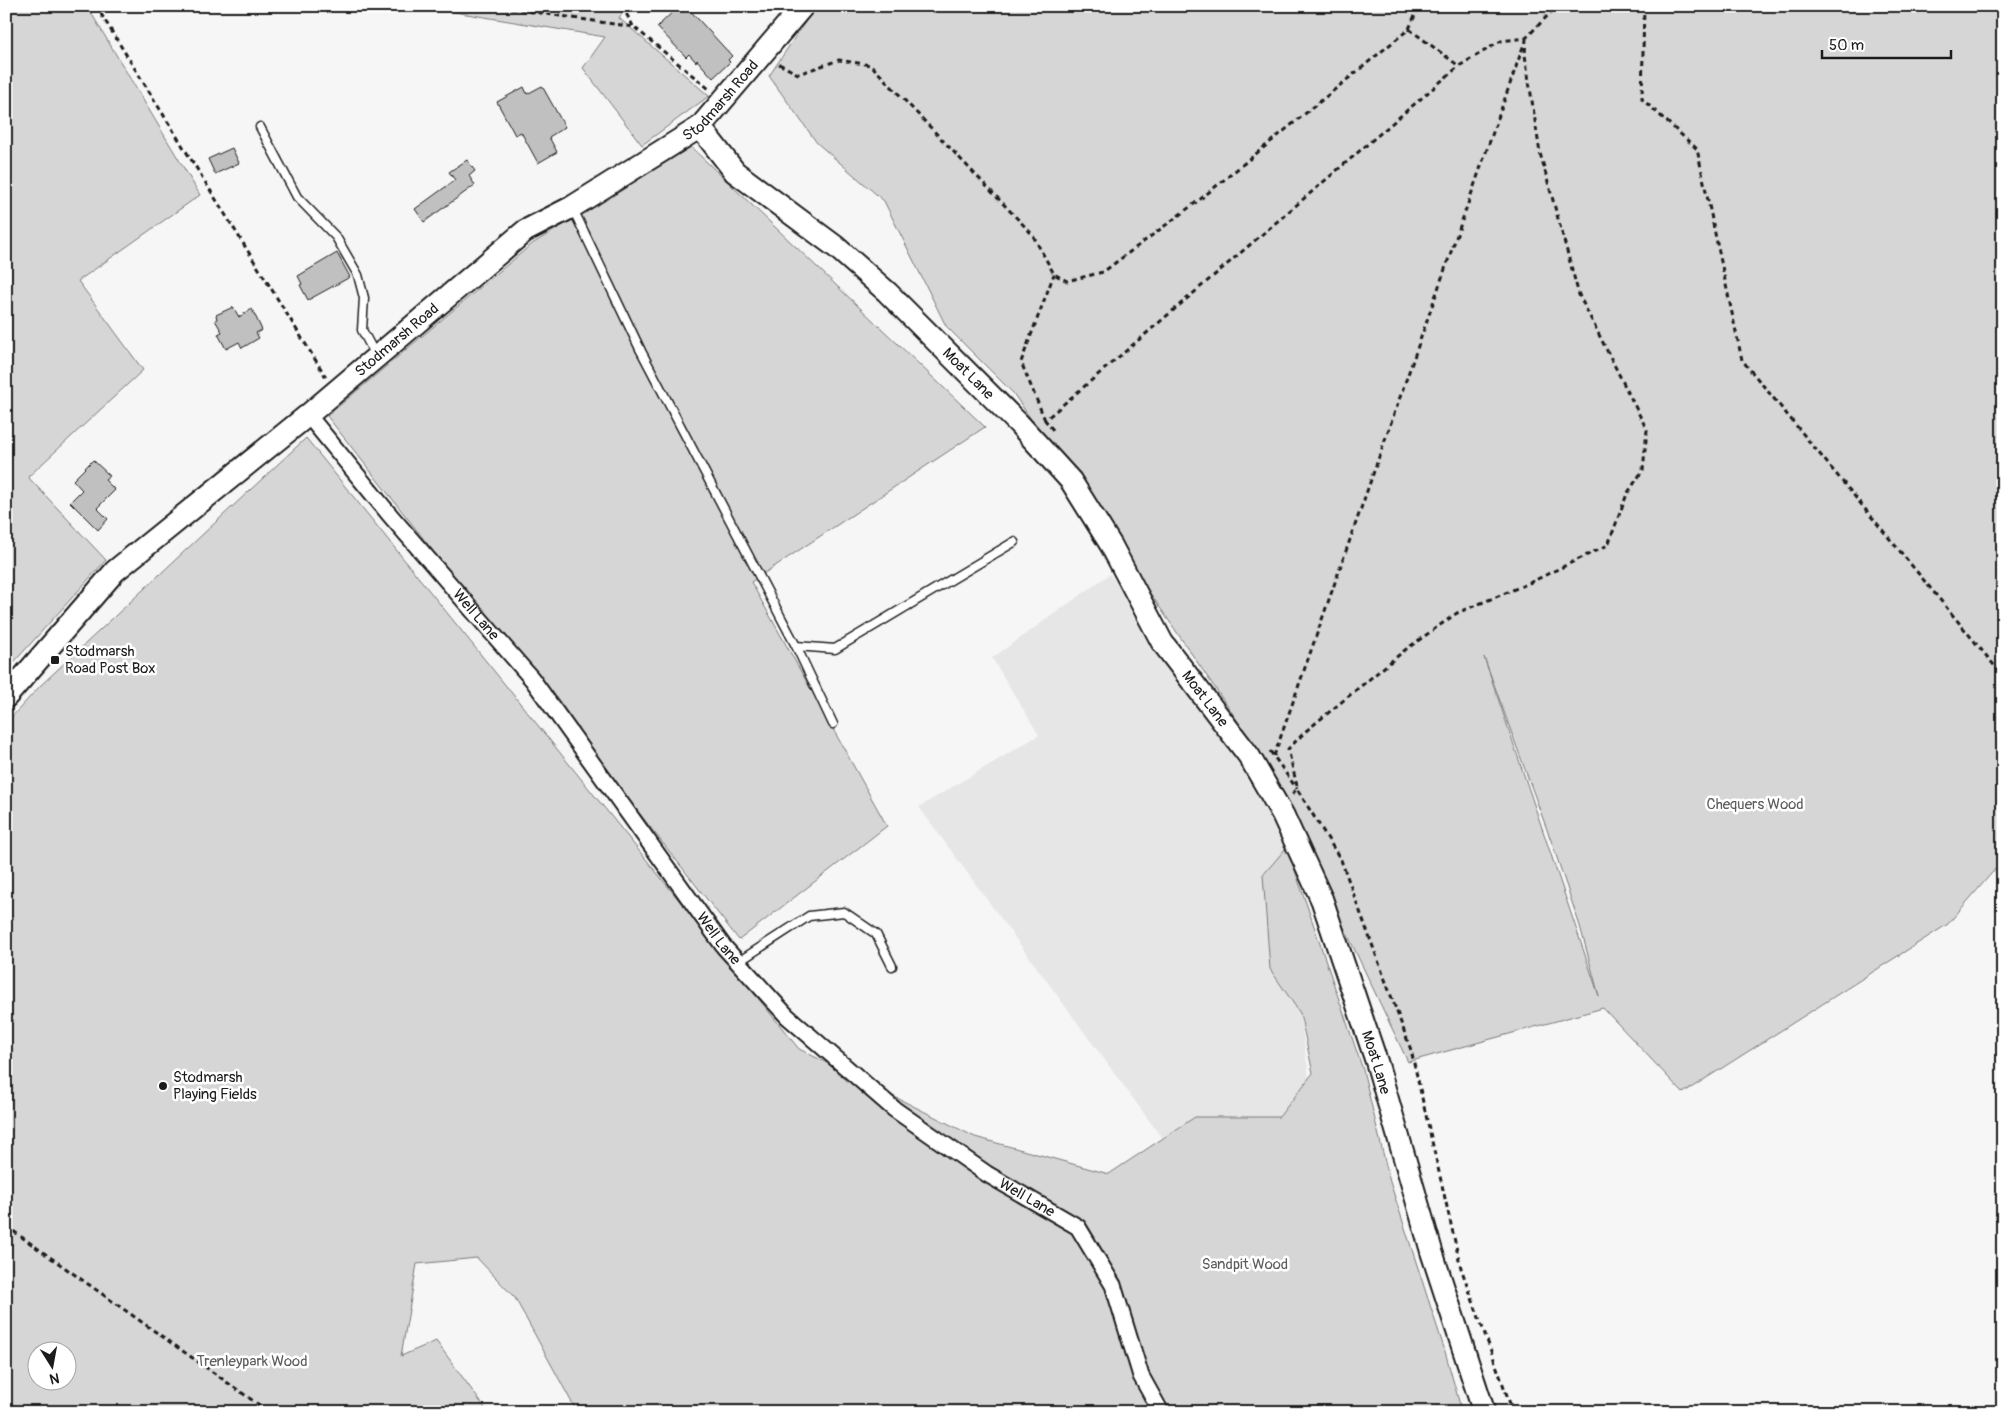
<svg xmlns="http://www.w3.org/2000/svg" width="2009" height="1418" viewBox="0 0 2009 1418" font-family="Pangolin,sans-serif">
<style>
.built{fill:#e6e6e6}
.green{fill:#d6d6d6;stroke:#797979;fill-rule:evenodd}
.building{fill:#c0c0c0;stroke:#1c1c1c}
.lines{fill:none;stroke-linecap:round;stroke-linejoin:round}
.lane-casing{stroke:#1c1c1c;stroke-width:11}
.street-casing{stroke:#1c1c1c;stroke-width:19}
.secondary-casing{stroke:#1c1c1c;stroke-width:25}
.path{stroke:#1c1c1c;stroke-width:3;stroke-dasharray:5 4;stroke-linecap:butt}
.lane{stroke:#fff;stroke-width:8}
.street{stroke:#fff;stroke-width:15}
.secondary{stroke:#fff;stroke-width:21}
.poi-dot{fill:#1c1c1c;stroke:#fff;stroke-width:2}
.labels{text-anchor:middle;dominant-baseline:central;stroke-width:5;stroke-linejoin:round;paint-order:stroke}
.street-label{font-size:15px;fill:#1c1c1c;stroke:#fff}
.poi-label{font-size:15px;fill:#1c1c1c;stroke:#fff;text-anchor:start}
.park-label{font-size:15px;fill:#5d5d5d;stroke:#fff}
</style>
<rect width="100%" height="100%" fill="#f6f6f6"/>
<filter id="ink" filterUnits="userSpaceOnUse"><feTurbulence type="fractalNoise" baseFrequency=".02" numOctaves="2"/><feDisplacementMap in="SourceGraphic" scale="10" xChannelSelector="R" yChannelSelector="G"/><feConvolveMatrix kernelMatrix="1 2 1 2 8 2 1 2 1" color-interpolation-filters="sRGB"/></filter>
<g filter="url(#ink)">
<path class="built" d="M1110,574L1233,755L1287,847L1270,969L1300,1013L1309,1078L1279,1117H1195L1162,1138L919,807L1039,735L992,658Z"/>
<path class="green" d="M6,6H87L200,195L78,281L143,370L28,477L106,560L6,671Z
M418,6H627L619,18L709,96L642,145L583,68L605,37Z
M816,6H2003V860L1948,924L1683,1093L1603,1008L1408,1062L1265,761L1013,393L946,326L884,201L817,143L769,76ZM1484,657L1553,846L1580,926L1599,996Z
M691,147L985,427L751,582L887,826L739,940L327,416L532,244Z
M306,438L799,1049L975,1137L1109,1174L1195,1117H1279L1313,1073L1300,1013L1270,969L1263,875L1287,847L1363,1070L1390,1182L1444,1348L1462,1412H577L515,1298L477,1258L417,1264L401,1356L436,1341L488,1412H6V723L40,686ZM38,1350H68V1380H38Z"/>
<path class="building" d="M679,6H686L732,56L728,60L730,62L713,78L697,60L696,62L689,54L686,57L657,27Z
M542,86L565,127L549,137L557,152L538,163L521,132L515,135L497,102L524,87L527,94Z
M232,148L239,163L215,174L208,159Z
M467,160L475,171L469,176L475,185L424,222L415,209L455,180L449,172Z
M337,253L350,277L308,300L300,285L302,284L298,276Z
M233,307L239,317L252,309L262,330L256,333L259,338L242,348L239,342L226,349L218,334L222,332L215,320L217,319L216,315Z
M93,460L110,476L105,480L115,490L97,508L108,519L98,530L70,502L82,490L73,480Z"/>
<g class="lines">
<defs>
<path id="lane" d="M260,127L297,197L336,237L358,275L364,298L362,330L376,356
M573,209L641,351L796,646L835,649L1014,542
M796,646L833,724
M738,962L809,916L844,912L876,934L892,966"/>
<g id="street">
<path id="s1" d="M308,415L389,514L532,679L724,947L787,1016L894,1109L987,1174L1078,1227L1113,1285L1141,1376L1161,1412"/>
</g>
<g id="secondary">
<path id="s2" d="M700,127L735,172L836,247L887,292L1019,424L1071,481L1111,545L1162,642L1249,756L1283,815L1322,900L1377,1063L1432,1253L1484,1412"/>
<path id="s3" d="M6,697L115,571L308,415L525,231L572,207L700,127L803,6"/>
</g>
</defs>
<use href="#lane" class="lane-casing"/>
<use href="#street" class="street-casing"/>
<use href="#secondary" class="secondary-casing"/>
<path class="path" d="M96,6L326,377
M493,6L634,27L709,89
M622,6L633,26
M1644,6L1642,99L1697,149L1742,360L2003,676
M1409,29L1459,66
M779,64L798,74L839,60L871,65L1032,234L1054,274L1067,281L1103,272L1198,201L1409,29L1419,6
M1045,420L1021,362L1054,274
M1053,430L1045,420L1459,66L1501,41L1526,38L1557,6
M1270,751L1297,789
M1274,756L1524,44
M1297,786L1288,749L1306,731L1405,650L1457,613L1527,584L1608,545L1627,494L1643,470L1647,430L1579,295L1540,153L1525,55L1526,38
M1292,794L1297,789L1341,860L1411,1050L1461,1268L1513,1412
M6,1226L269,1412"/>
<use href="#lane" class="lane"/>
<use href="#street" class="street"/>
<use href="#secondary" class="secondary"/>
</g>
</g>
<g class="poi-dot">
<rect x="50" y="655" width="10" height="10" rx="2.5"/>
<circle cx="163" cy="1086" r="5"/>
</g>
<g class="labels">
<g class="street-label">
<text stroke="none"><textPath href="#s3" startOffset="936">Stodmarsh Road</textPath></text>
<text stroke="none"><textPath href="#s3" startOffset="531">Stodmarsh Road</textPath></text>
<text stroke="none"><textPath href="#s2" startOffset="366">Moat Lane</textPath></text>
<text stroke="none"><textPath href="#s1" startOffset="261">Well Lane</textPath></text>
<text stroke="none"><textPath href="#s2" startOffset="771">Moat Lane</textPath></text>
<text stroke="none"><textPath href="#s1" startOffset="666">Well Lane</textPath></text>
<text stroke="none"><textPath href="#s2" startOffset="1176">Moat Lane</textPath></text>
<text stroke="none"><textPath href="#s1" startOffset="1071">Well Lane</textPath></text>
</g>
<g class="poi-label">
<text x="65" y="651">Stodmarsh<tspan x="65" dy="17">Road Post Box</tspan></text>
<text x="173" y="1077">Stodmarsh<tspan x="173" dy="17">Playing Fields</tspan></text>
</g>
<g class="park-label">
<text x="1755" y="804">Chequers Wood</text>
<text x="1245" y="1264">Sandpit Wood</text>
<text x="252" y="1361">Trenleypark Wood</text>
</g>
</g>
<rect width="2009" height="1418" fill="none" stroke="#fff" stroke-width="25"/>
<rect x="12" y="12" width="1984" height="1393" fill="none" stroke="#1c1c1c" stroke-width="2" filter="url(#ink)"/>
<g transform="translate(52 1366) rotate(169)"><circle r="24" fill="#ffffff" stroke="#a4a4a4"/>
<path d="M0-4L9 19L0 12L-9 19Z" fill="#1c1c1c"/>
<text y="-8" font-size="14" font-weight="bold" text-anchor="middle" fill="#1c1c1c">N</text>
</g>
<path d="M1822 50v8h129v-8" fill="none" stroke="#1c1c1c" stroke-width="2.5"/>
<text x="1829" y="50" font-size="15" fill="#1c1c1c" stroke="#ffffff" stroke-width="4" paint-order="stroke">50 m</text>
</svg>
